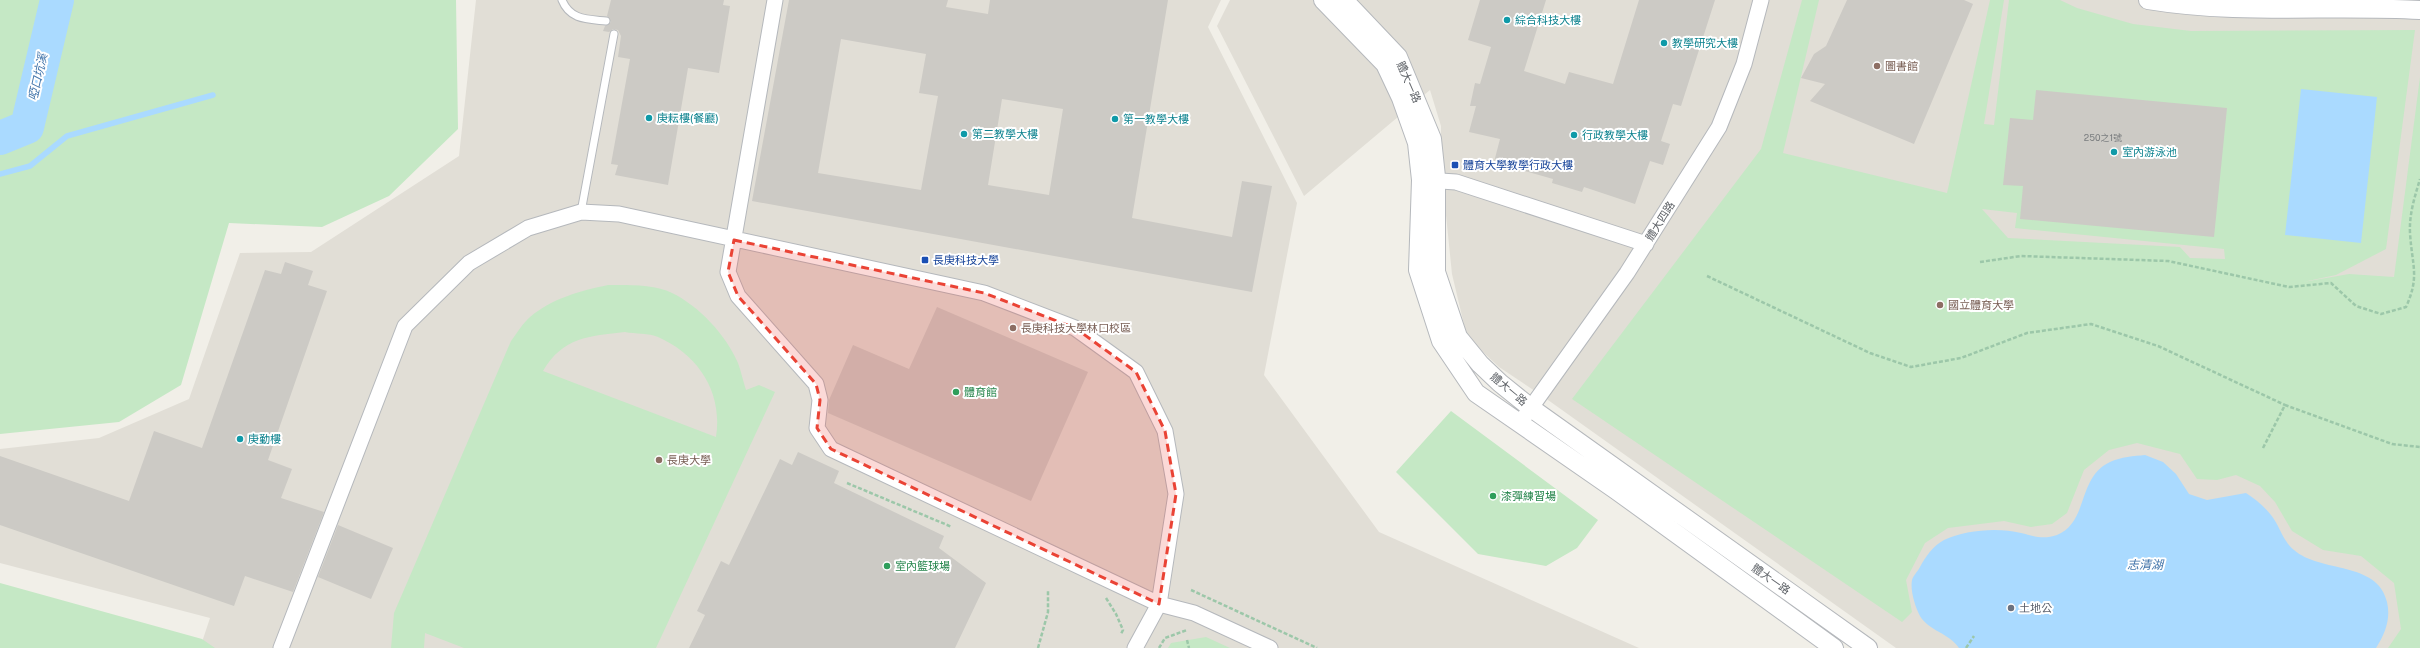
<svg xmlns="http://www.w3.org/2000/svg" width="2420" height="648" viewBox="0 0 2420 648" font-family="'Public Sans','Noto Sans TC',sans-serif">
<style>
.education{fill:#e1ded6}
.green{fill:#c5e8c5;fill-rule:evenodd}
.water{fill:#aadaff}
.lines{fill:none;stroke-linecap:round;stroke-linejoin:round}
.stream{stroke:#aadaff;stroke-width:5.5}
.river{stroke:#aadaff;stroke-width:34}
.building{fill:#cccac5;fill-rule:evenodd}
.service-casing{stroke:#b5b8bc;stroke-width:9}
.minor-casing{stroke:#b5b8bc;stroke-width:17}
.tertiary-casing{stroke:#b5b8bc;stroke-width:20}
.path{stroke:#9cc7a9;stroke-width:2.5;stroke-dasharray:4 2;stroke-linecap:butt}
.service{stroke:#fff;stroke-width:7}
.minor{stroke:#fff;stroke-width:15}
.tertiary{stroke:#fff;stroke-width:18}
.marked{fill:#ea4335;fill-opacity:0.2;stroke:#ea4335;stroke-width:3;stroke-dasharray:8 5;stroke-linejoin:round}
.culture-dot{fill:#0f9aa8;stroke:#fff;stroke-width:1.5}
.education-dot{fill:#8d6e63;stroke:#fff;stroke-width:1.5}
.transit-dot{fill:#1a4fb4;stroke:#fff;stroke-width:1.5}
.leisure-dot{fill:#2e9e5b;stroke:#fff;stroke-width:1.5}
.worship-dot{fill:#6b7280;stroke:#fff;stroke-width:1.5}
.labels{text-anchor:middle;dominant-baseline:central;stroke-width:4;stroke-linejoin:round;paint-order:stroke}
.number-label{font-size:9px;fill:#7a7d7f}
.culture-label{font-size:11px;fill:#0d838f;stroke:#fff;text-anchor:start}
.education-label{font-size:11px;fill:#785e54;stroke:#fff;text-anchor:start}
.street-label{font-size:11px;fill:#5f6368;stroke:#fff}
.transit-label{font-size:11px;fill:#164399;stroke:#fff;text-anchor:start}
.leisure-label{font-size:11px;fill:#27864d;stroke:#fff;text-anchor:start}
.worship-label{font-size:11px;fill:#5b616d;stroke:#fff;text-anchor:start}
.water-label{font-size:12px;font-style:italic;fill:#4174aa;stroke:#fff}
</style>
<rect width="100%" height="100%" fill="#f1efe8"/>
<path class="education" d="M476,0H1221L1208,27L1297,203L1264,375L1379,532L1639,648H200L210,618L0,563V449L99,438L189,399L240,253L311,252L459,156Z
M1230,0H2420V648H1896L1541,395L1499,367L1467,337L1452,274L1441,166V126L1430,90L1304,196L1217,26Z"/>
<path class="green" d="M0,0H456L458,129L389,196L322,227L229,223L181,385L119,422L0,434Z
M1802,0H1819L1783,153L1947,193L1990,0H2004L1984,124L1994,125L2009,0H2060L2077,8L2133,24L2191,31L2415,30L2386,249L2336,275L2303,282L2349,274L2394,277L2420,77V648H2388L2401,629L2394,583L2361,556L2323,550L2292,531L2275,502L2260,486L2236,475L2217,480L2197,479L2180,454L2137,443L2109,450L2084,470L2067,513L2052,524L2031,527L2004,521L1948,528L1925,543L1906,580L1912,612L1902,622L1572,399L1761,149ZM1982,209L2017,213L2015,228L2224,249L2225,259L2190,258L2180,247L2008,238Z
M608,285C626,285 655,284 672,293C699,306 726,335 738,363C741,371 743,381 746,390L759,385L775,392L656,648H464L425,633L424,648H391L394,613L511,341C517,333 523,323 530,317C553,298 580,291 608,285ZM625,332C635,334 649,333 658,337C699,355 723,393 716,437L543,371C563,337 589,336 625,332Z
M1451,411L1598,520L1577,548L1546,566L1478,554L1396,472Z
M0,583L202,639L215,648H0Z
M1206,637L1230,648H1168L1171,643Z"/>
<path class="water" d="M2301,89L2377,97L2361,243L2285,235Z
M2145,455L2163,462L2176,474L2189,494L2207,500L2246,493C2255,499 2264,506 2271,515C2280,526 2282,540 2294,550C2320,573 2378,561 2387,602C2391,619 2385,634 2376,648H1959C1949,633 1929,631 1920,616C1915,607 1910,590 1912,580C1913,576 1918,571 1920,567C1925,557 1933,546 1944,540C1965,530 1998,527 2021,533C2034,536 2043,540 2057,535C2089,522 2077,477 2110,462C2121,457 2134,456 2145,455Z"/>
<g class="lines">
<path class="stream" d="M0,174L30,166L67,136L213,95"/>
<path class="river" d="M0,138L27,127L57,0"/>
</g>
<path class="building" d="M611,0H724L723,5L730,6L719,73L688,68L668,185L615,175L618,165L611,164L630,59L618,57L621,36L618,30L613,29L609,32L603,31L605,26L611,22L607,16Z
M789,0H948L946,7L988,14L990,0H1168L1132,218L1232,237L1242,181L1272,186L1252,292L752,201ZM841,39L926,54L919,93L938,96L921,190L818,173ZM1002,99L1063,109L1049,195L988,185Z
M1480,0H1546L1524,71L1565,84L1569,72L1613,84L1639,0H1715L1681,106L1673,104L1661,141L1670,144L1663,165L1650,161L1635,204L1584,187L1582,192L1552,183L1553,179L1494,162L1500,139L1469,132L1476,106H1470L1475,83L1480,84L1491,47L1468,40Z
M1847,0H1964L1973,4L1914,144L1810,101L1825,84L1801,78L1814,54L1826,46Z
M2036,90L2227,108L2214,237L2020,219L2023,186L2003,185L2010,118L2033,120Z
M285,262L313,271L308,285L327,291L268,460L292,469L281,498L324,512L293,592L245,576L234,606L0,525V456L129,501L154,431L202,448L265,270L281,274Z
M937,307L1088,372L1031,501L828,413L829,400L853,345L909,369Z
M798,452L839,471L834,483L944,536L939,548L986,583L955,648H689L705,615L697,611L721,561L729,565L780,459L792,465Z
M338,525L393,548L371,599L318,577Z"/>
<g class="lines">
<defs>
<path id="service" d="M562,0C570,20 587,19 606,21
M581,212L614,34"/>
<path id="minor" d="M775,0L728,272L738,296L816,384L820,400L817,428L831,449L1159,604L1194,613L1270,648
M1425,180L1456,182L1646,244
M1520,423L1627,273L1719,127L1744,64L1761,0
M281,648L405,326L469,263L528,228L581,212L619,214L984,293L1075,328L1136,372L1165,431L1176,494L1159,604L1135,648"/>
<path id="tertiary" d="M1323,0L1385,64L1401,98L1417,143L1421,180L1418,270L1441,341L1476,393L1616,490L1834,648
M1344,0L1398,57L1432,139L1436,177V272L1458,337L1480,364L1500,383L1531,408L1868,648
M2148,0C2239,15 2329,5 2420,10"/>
</defs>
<use href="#service" class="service-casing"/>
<use href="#minor" class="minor-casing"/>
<use href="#tertiary" class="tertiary-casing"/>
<path class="path" d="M1980,262L2021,256L2168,261L2289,287L2331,283L2356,306L2381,314L2406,307C2420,276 2412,266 2410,233C2409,214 2415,196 2420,179
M1707,276L1870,353L1911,367L1961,358L2027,333L2091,324L2158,346L2285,405
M2263,448L2285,405L2392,444L2420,447
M847,483L952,527
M1191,590L1317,648
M1106,598L1116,614L1123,630L1121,634
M1187,640L1189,648
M1038,648L1048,612V590
M1159,648L1165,638L1187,630
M1966,648L1974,636"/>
<use href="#service" class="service"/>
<use href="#minor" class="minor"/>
<use href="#tertiary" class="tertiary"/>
</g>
<path class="marked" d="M734,240L984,293L1075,328L1136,372L1165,431L1176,494L1159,604L831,449L817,428L820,400L816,384L738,296L728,272Z"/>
<g class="culture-dot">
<circle cx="1507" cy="20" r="4"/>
<circle cx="1664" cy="43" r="4"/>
<circle cx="649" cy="118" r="4"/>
<circle cx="1115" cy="119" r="4"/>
<circle cx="964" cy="134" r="4"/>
<circle cx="1574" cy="135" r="4"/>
<circle cx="2114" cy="152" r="4"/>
<circle cx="240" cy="439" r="4"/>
</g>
<g class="education-dot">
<circle cx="1877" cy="66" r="4"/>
<circle cx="1940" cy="305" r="4"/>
<circle cx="1013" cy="328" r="4"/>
<circle cx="659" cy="460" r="4"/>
</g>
<g class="transit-dot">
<rect x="1451" y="161" width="8" height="8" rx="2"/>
<rect x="921" y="256" width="8" height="8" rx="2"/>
</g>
<g class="leisure-dot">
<circle cx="956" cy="392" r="4"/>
<circle cx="1493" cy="496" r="4"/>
<circle cx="887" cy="566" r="4"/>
</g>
<circle class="worship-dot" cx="2011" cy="608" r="4"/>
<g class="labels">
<g class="number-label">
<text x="2103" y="137">250之1號</text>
</g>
<g class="culture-label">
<text x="1515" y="20">綜合科技大樓</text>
<text x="1672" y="43">教學研究大樓</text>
<text x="657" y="118">庚耘樓(餐廳)</text>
<text x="1123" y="119">第一教學大樓</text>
<text x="972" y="134">第二教學大樓</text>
<text x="1582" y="135">行政教學大樓</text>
<text x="2122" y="152">室內游泳池</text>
<text x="248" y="439">庚勤樓</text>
</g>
<g class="education-label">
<text x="1885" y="66">圖書館</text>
<text x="1948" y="305">國立體育大學</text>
<text x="1021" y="328">長庚科技大學林口校區</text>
<text x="667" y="460">長庚大學</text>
</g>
<g class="street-label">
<text transform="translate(1409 82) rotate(66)">體大一路</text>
<text transform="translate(1660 221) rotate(-58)">體大四路</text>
<text transform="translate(1509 389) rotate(40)">體大一路</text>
<text transform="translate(1771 579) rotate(35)">體大一路</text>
</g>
<g class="transit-label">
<text x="1463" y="165">體育大學教學行政大樓</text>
<text x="933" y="260">長庚科技大學</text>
</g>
<g class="leisure-label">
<text x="964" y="392">體育館</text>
<text x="1501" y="496">漆彈練習場</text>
<text x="895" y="566">室內籃球場</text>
</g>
<g class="worship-label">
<text x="2019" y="608">土地公</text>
</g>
<g class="water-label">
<text transform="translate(38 77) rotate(-77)">啞口坑溪</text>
<text x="2145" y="565">志清湖</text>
</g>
</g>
</svg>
